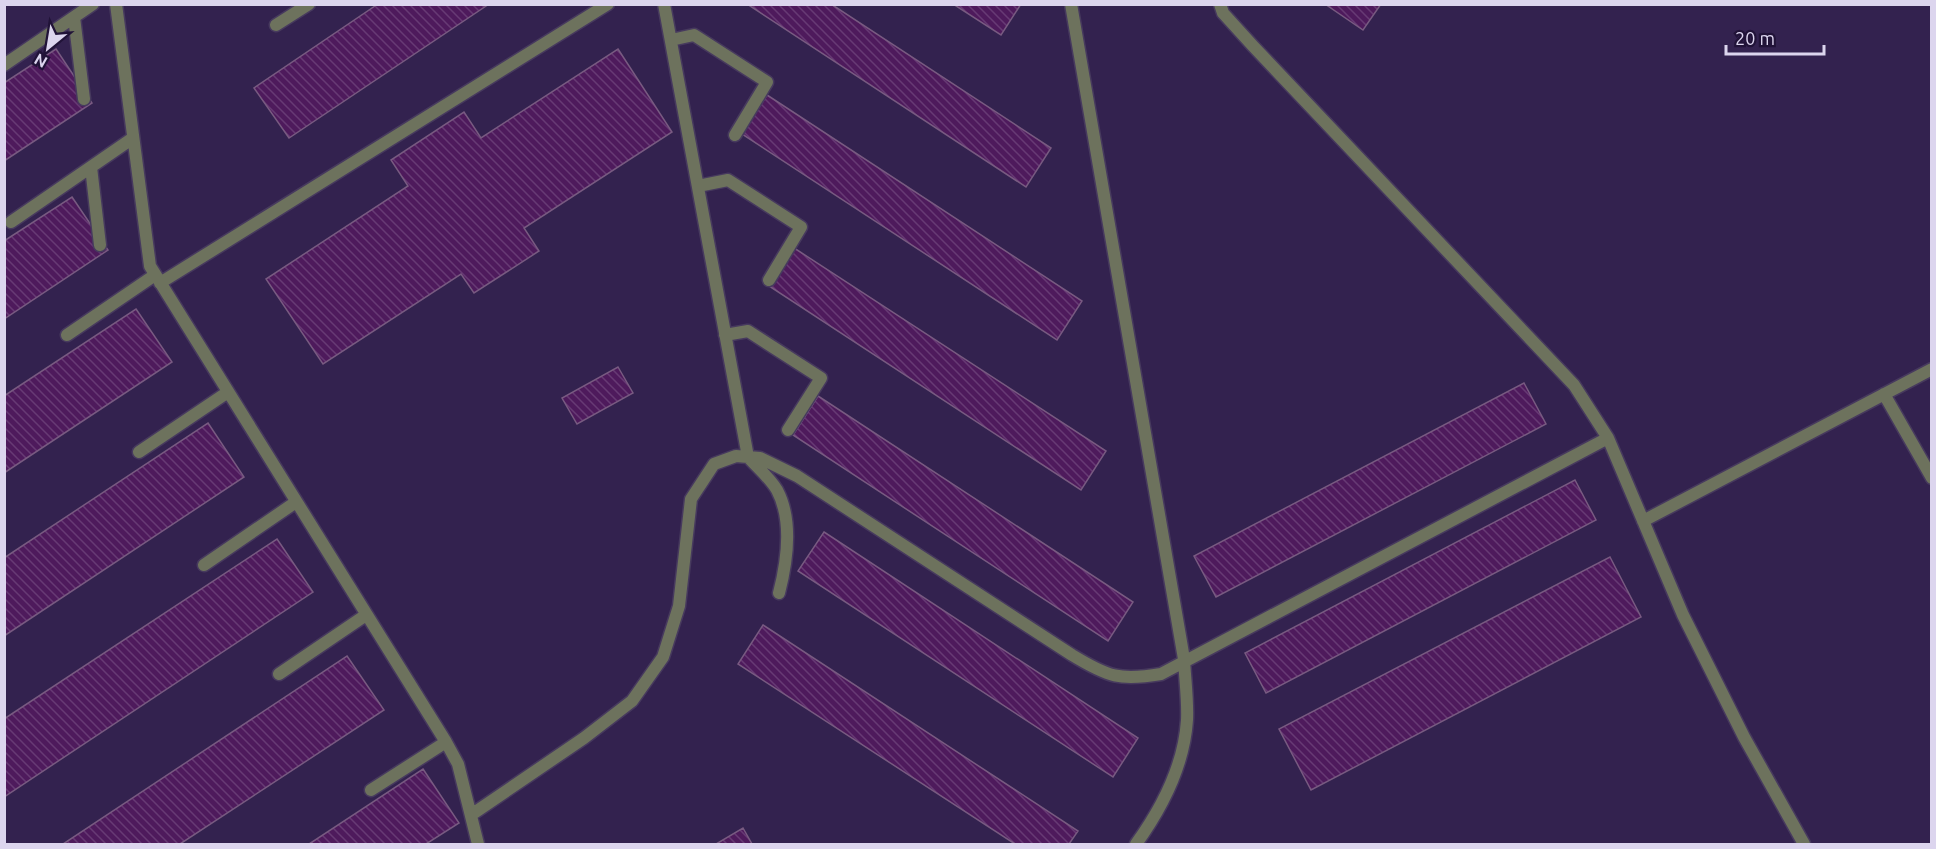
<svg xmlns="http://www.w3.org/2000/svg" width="1936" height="849" viewBox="0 0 1936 849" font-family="Ubuntu,sans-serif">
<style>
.built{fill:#33224f}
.building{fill:url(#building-back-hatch);stroke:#785a81;stroke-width:1.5}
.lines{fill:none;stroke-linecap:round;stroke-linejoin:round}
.lane-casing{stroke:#473a5e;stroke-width:15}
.lane{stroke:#6d725d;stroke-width:12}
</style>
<defs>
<pattern id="building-back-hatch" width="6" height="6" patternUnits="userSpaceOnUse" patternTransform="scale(1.5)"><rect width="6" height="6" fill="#4e1a5c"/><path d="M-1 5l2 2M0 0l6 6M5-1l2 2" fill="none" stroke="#673a74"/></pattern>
</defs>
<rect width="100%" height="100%" fill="#2b1d43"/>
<path class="built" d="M5,5H1931V844H5Z"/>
<path class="building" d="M378,4H489L289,138L254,88Z
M747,4H831L1051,148L1026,187Z
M953,4H1021L1001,35Z
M1325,4H1381L1363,30Z
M56,49L92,103L4,161V83Z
M618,49L672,132L524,228L539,251L474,293L461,274L323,364L266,279L408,186L391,160L464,112L481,138Z
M767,95L1082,301L1057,340L742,134Z
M72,197L108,250L4,319V241Z
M791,246L1106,451L1081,490L766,284Z
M136,309L172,362L4,473V396Z
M618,367L633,393L577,424L562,398Z
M1524,383L1546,424L1216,597L1194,556Z
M818,396L1133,602L1108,641L793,435Z
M208,423L244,477L4,636V558Z
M1575,480L1596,520L1266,693L1245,653Z
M824,532L1138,738L1113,777L798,571Z
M277,539L313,592L4,797V719Z
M1610,557L1641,617L1311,790L1279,729Z
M763,625L1078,831L1069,844H1015L738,664Z
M347,656L384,710L180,844H63Z
M423,769L459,823L426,844H309Z
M743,828L752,844H716Z"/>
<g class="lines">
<defs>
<path id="lane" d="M116,4L150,266L446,742L458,764L478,844
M664,4L748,457C757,467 770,478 777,490C793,520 787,562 779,593
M1071,4L1184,659C1185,679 1188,701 1187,720C1184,766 1162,808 1136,844
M1220,4L1223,13L1253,46L1574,385L1608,438L1683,615L1744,737L1804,844
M74,17L84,99
M276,25L309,4
M671,40L694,35L767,82L735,135
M4,65L93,4
M91,167L100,245
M698,186L728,180L801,227L769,280
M11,222L133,138
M160,283L608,4
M67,335L155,275
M725,335L748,331L821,378L788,430
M1884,394L1932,478
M139,452L228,392
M1643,521L1932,369
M204,565L296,502
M279,674L366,615
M371,790L446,742
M471,815L584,738L632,701L663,657L679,606L691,499L714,464L736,456L760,458L797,476L1072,655C1108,677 1120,681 1161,674L1608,438"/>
</defs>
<use href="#lane" class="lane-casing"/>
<use href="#lane" class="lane"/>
</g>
<rect width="1936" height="849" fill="none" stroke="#dcd5ee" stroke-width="12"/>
<g transform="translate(48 48) rotate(210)" stroke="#211338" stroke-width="4.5" paint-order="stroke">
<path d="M0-4.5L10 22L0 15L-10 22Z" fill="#dcd5ee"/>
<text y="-9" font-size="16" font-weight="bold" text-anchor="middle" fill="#dcd5ee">N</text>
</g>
<path d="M1726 45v9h98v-9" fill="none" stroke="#dcd5ee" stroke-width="3"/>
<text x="1735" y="45" font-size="18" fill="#dcd5ee" stroke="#211338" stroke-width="4.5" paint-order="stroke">20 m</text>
</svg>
